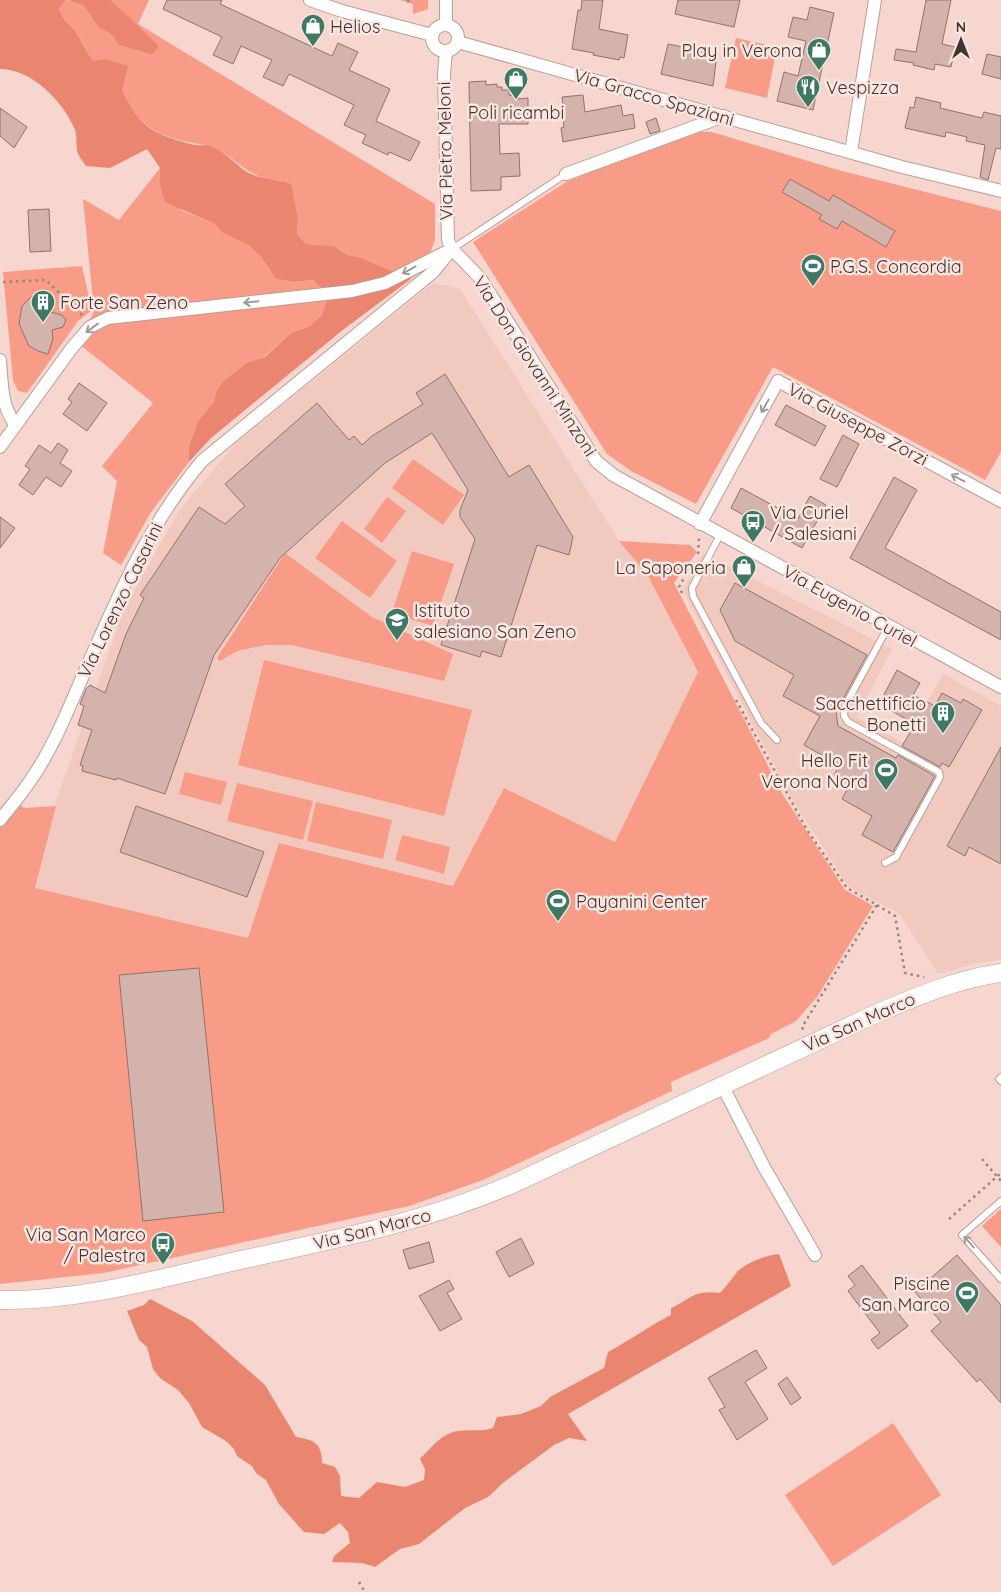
<svg xmlns="http://www.w3.org/2000/svg" width="1001" height="1592" viewBox="0 0 1001 1592" font-family="Quicksand,sans-serif">
<style>
.built{fill:#f2c9bf}
.green{fill:#f89c88}
.forest{fill:#ea856f}
.building{fill:#d3b3ab;stroke:#90736c}
.lines{fill:none;stroke-linecap:round;stroke-linejoin:round}
.service-casing{stroke:#bc9d95;stroke-width:8}
.minor-casing{stroke:#bc9d95;stroke-width:14}
.secondary-casing{stroke:#bc9d95;stroke-width:19}
.path{stroke:#9b857f;stroke-width:2.5;stroke-dasharray:2.5 4;stroke-linecap:butt}
.service{stroke:#fff;stroke-width:6}
.minor{stroke:#fff;stroke-width:12}
.secondary{stroke:#fff;stroke-width:18}
.oneway{stroke:#a09a98}
.labels{text-anchor:middle;dominant-baseline:central;stroke-width:5;stroke-linejoin:round;paint-order:stroke}
.poi-label{font-size:18px;fill:#413532;stroke:#fae6e1;text-anchor:start}
.street-label{font-size:18px;fill:#413532;stroke:#fae6e1}
</style>
<rect width="100%" height="100%" fill="#f6d6ce"/>
<path class="built" d="M433,283L460,289L619,541L648,576L698,672L615,842L504,788L453,886L280,843L248,938L34,888L57,798L124,609L178,512L236,443Z
M703,553L892,649L856,717L904,743L943,674L1001,706V960L977,963L938,974L900,914L848,886L791,797L683,591Z"/>
<path class="green" d="M66,0L84,6L98,27L111,34L119,45L152,55L158,46L111,0H149L138,24L435,204V240L424,269L411,279L359,257L349,255L334,246L306,244L297,234L298,219L281,180C248,179 243,163 217,149C208,144 188,143 176,139C129,125 127,99 106,59L93,61C86,53 84,43 77,34C70,23 65,24 59,9Z
M400,0H428V9L413,14V4Z
M736,38L777,47L767,98L725,88Z
M700,132H712L838,170L1001,211V452L985,480L773,367L696,504L631,471L607,454L473,242L566,182L634,154Z
M160,168V185L181,210L215,224L221,232L248,245L261,257L276,279L294,282L313,280L330,296L322,315L310,326L291,333L264,357L248,362L216,392L214,402L198,421L189,446V462L151,512L121,565L103,553L117,481L102,466L153,403L79,344L94,311L83,199L119,220Z
M82,266L92,310L78,321L27,393L18,391L13,380L3,272Z
M413,459L464,495L443,525L392,488Z
M387,497L406,511L382,543L364,529Z
M342,521L397,561L370,598L315,558Z
M619,541L690,545L697,552L674,583L783,795L845,890L873,906L817,997L796,1021L771,1034L769,1038L671,1082L672,1091L657,1098L483,1180L409,1206L104,1273L0,1284V828L19,804L24,808L56,806L35,888L248,938L279,843L453,886L504,788L615,842L698,672L648,576Z
M412,551L454,564L433,626L392,613Z
M285,553L372,617L453,654L444,681L292,645H266L237,651L220,661L217,658Z
M264,660L472,710L444,816L238,765Z
M185,772L227,782L221,805L179,794Z
M237,783L313,801L303,840L227,821Z
M316,802L392,820L383,859L307,841Z
M402,835L450,847L444,874L395,860Z
M1001,1209V1247L982,1226Z
M893,1423L941,1495L833,1566L785,1495Z"/>
<path class="forest" d="M0,0H66L59,9C65,24 70,23 77,34C83,43 86,52 93,61L106,59L128,66L122,90C139,128 155,135 195,145C201,146 208,144 213,147C227,153 235,164 247,172C261,180 277,178 291,184L298,219L297,234L306,244L334,246L348,255L359,257L411,279L344,329L211,438L189,462V446L198,421L214,402L216,392L223,382L248,362L265,357L291,333L310,326L322,315L329,296L313,280L294,282L276,279L261,257L248,245L221,232L215,224L165,202L160,185V168L147,149L110,168L86,166C83,161 77,155 77,149C76,143 77,136 75,130C63,101 32,69 0,69Z
M67,0H111L159,46L152,55L119,45L111,34L98,27L84,6Z
M779,1254L791,1286L568,1414L587,1441L569,1438L554,1445L504,1482L488,1497L465,1508L419,1544L400,1549L375,1567L362,1563L332,1562L334,1556L350,1543L348,1532L340,1523L324,1534L304,1532L279,1504L266,1480L256,1473L252,1466L237,1456L234,1449L226,1441L202,1427L189,1403L178,1390L160,1378L153,1369L147,1347L139,1340L127,1311L144,1305L150,1299L192,1321L265,1385L296,1437C314,1440 322,1443 322,1463L335,1467L340,1476L341,1496L359,1498L377,1482L405,1487L424,1480L425,1469L420,1459C430,1449 442,1433 458,1431C470,1429 481,1432 493,1428L497,1417L521,1414L541,1406L550,1397L604,1368L608,1352C630,1340 649,1326 671,1315V1308C695,1297 691,1291 720,1293C727,1286 732,1278 738,1271C747,1262 767,1255 779,1254Z"/>
<path class="building" d="M167,0H222L220,4L332,56L338,43L358,52L349,70L390,89L376,121L420,142L410,161L389,152L388,155L362,143L366,135L344,125L354,105L289,74L283,86L263,77L272,60L241,46L233,64L213,55L222,37L163,9Z
M582,0H603L599,29L628,35L624,58L620,57L619,60L593,55L594,53L572,49L578,10H581Z
M678,0H740L734,27L675,14Z
M926,0H951L942,44L955,47L951,67L935,64L934,70L913,65L914,63L894,60L896,49L916,52Z
M810,7L834,13L813,110L777,101L784,72L798,76L806,41L788,37L793,17L807,20Z
M668,44L717,54L713,86L661,74Z
M987,54L1001,57V79L982,74Z
M486,81V85L497,84V87H502V90H509V95H518V99L528,98V124H499L500,154L519,153L520,176L501,177V190L471,191L469,82Z
M583,95L585,112L621,105L623,116L633,114L635,128L563,142L561,128L564,127L563,118H565L562,97Z
M916,97L941,103L940,108L982,118L984,112L1001,116V149L996,148L988,180L980,177L985,145L966,141L967,137L946,132L945,137L905,128L910,107L914,108Z
M0,108L27,127L14,148L0,136Z
M656,118L660,131L650,134L646,122Z
M790,179L829,201L833,195L895,231L886,247L842,221L837,229L819,219L822,215L782,192Z
M49,209L51,251L30,252L28,210Z
M42,291L50,305V312L62,315L66,320L63,327L52,330L53,339L48,354L38,351L29,346L19,324L22,306L33,295Z
M445,374L509,477L529,465L573,537L569,555L537,545L501,657L482,651L480,657L441,645L475,539L460,517V510L468,490L432,433L385,463L280,558L214,655L165,794L117,778L116,780L82,771L83,766L80,765L92,730L78,725L84,706L80,704L86,689L90,685L105,693L126,634L144,598L140,595L199,507L225,524L245,506L225,484L317,403L349,440L354,436L362,445L372,436L423,404L416,393Z
M79,383L107,403L87,431L63,414L72,402L68,399Z
M786,405L826,426L815,446L775,425Z
M843,435L859,444L837,487L820,479Z
M58,443L68,450L60,463L72,471L61,487L46,477L33,495L19,485L30,469L25,466L39,445L51,453Z
M894,477L917,490L885,548L1001,612V640L850,558Z
M741,488L798,519L810,496L826,505L802,548L731,508Z
M0,517L15,528L0,548Z
M735,583L867,655L836,712L838,726L896,758L898,755L935,776L893,852L862,835L872,816L842,799L850,784L834,775L840,765L804,745L820,716L783,696L794,675L735,641L720,610Z
M897,670L920,683L913,695L935,706L942,693L961,703L963,699L982,710L949,767L942,763L940,767L902,746L915,724L879,704Z
M1001,747V864L969,847L965,856L947,846Z
M136,806L264,852L247,897L120,852Z
M199,968L224,1212L143,1221L119,975Z
M521,1238L534,1264L509,1277L496,1252Z
M429,1242L434,1262L409,1269L403,1250Z
M957,1255L1001,1305V1403L980,1379L977,1382L931,1331L941,1322L915,1292Z
M862,1265L908,1326L878,1349L871,1340L880,1333L848,1291L855,1285L848,1276Z
M449,1280L454,1289L447,1293L462,1319L440,1331L419,1296Z
M756,1350L767,1368L745,1382L768,1419L737,1440L719,1410L725,1407L708,1378Z
M787,1377L801,1398L791,1405L778,1384Z"/>
<g class="lines">
<defs>
<path id="service" d="M452,249L566,174
M720,535L692,588L693,596L761,723L777,740
M885,863L896,857L940,777L939,772L848,722L844,716L845,706L888,627
M1001,1077L999,1079L1001,1081
M1001,1201L962,1235L1001,1279"/>
<path id="minor" d="M310,0L342,11L432,35
M432 38a13 13 0 1 1 26 0a13 13 0 1 1-26 0Z
M446,25V0
M458,42L902,167L1001,191
M446,51L444,74L448,240L452,249L480,278L596,461L613,475L1001,687
M851,152L875,0
M566,174L724,116
M0,360C2,383 1,405 15,424
M0,447L71,349L90,327L108,318L352,291L385,283L448,251
M700,524L778,381L1001,501
M0,820C10,807 21,795 30,781C55,746 71,702 89,662C121,589 150,523 202,461L433,272L452,249
M722,1085L764,1167L815,1255"/>
<path id="secondary" d="M0,1300C79,1301 159,1279 236,1261C331,1240 427,1222 517,1182L871,1016C913,998 956,979 1001,973"/>
</defs>
<use href="#service" class="service-casing"/>
<use href="#minor" class="minor-casing"/>
<use href="#secondary" class="secondary-casing"/>
<path class="path" d="M408,0L409,4
M3,282L46,280L83,316
M698,554L699,537
M682,593L679,587L689,569
M736,700L807,830L847,888L877,905L802,1027L804,1031
M877,905L895,916L905,973L924,977
M982,1159L1001,1181
M949,1219L1001,1173
M359,1582L365,1592"/>
<use href="#service" class="service"/>
<use href="#minor" class="minor"/>
<use href="#secondary" class="secondary"/>
</g>
<defs><path id="oneway-shaft" d="M-6 0H5M1.5-3L5.5 0L1.5 3" fill="none" stroke-width="1.6" stroke-linecap="round" stroke-linejoin="round" transform="scale(1.25)"/></defs>
<g class="oneway">
<use href="#oneway-shaft" transform="translate(409 270) rotate(151)"/>
<use href="#oneway-shaft" transform="translate(251 302) rotate(174)"/>
<use href="#oneway-shaft" transform="translate(92 328) rotate(144)"/>
<use href="#oneway-shaft" transform="translate(765 406) rotate(119)"/>
<use href="#oneway-shaft" transform="translate(958 478) rotate(-152)"/>
<use href="#oneway-shaft" transform="translate(969 1242) rotate(-131)"/>
</g>
<defs>
<symbol id="shop-pin" viewBox="-11 -11 22 30"><path d="M0 17L-7.5 6A9.5 9.5 0 1 1 7.5 6Z" fill="#3d7963" stroke="#fae6e1"/><path d="M-5-2.5h2.3a2.7 3.5 0 0 1 5.4 0H5L5.5 6h-11ZM-1.5-2.5h3a1.5 2.3 0 0 0-3 0Z" fill="#fff"/></symbol>
<symbol id="restaurant-pin" viewBox="-11 -11 22 30"><path d="M0 17L-7.5 6A9.5 9.5 0 1 1 7.5 6Z" fill="#3d7963" stroke="#fae6e1"/><path d="M-5-6h1v4h1v-4h1v4h1v-4h1v5L-1.5 .5V6h-2V.5L-5-1ZM5-6V6H3V1.5H1.5Q1.5-4 5-6Z" fill="#fff"/></symbol>
<symbol id="stadium-pin" viewBox="-11 -11 22 30"><path d="M0 17L-7.5 6A9.5 9.5 0 1 1 7.5 6Z" fill="#3d7963" stroke="#fae6e1"/><path d="M0-5a6.5 5 0 1 0 0 10a6.5 5 0 1 0 0-10ZM-3.5-1.8h7v3.6h-7Z" fill="#fff"/></symbol>
<symbol id="building-pin" viewBox="-11 -11 22 30"><path d="M0 17L-7.5 6A9.5 9.5 0 1 1 7.5 6Z" fill="#3d7963" stroke="#fae6e1"/><path d="M-4-6H4V6H1V3H-1V6H-4ZM-2.5-4.3h1.7v1.8h-1.7ZM.8-4.3h1.7v1.8H.8ZM-2.5-1h1.7V.8h-1.7ZM.8-1h1.7V.8H.8Z" fill="#fff"/></symbol>
<symbol id="bus-pin" viewBox="-11 -11 22 30"><path d="M0 17L-7.5 6A9.5 9.5 0 1 1 7.5 6Z" fill="#3d7963" stroke="#fae6e1"/><path d="M-5-6H5V4H4V6H2V4H-2V6H-4V4H-5ZM-3.5-4V0h7V-4ZM-3.5 1.2v1.5H-2V1.2ZM2 1.2v1.5H3.5V1.2Z" fill="#fff"/></symbol>
<symbol id="university-pin" viewBox="-11 -11 22 30"><path d="M0 17L-7.5 6A9.5 9.5 0 1 1 7.5 6Z" fill="#3d7963" stroke="#fae6e1"/><path d="M0-5L7-2L0 1L-7-2ZM-4 1L0 2.5L4 1V4Q0 6-4 4Z" fill="#fff"/></symbol>
</defs>
<g fill-rule="evenodd">
<use href="#shop-pin" x="299" y="12" width="28" height="38"/>
<use href="#shop-pin" x="805" y="36" width="28" height="38"/>
<use href="#shop-pin" x="502" y="65" width="28" height="38"/>
<use href="#restaurant-pin" x="794" y="73" width="28" height="38"/>
<use href="#stadium-pin" x="799" y="252" width="28" height="38"/>
<use href="#building-pin" x="29" y="288" width="28" height="38"/>
<use href="#bus-pin" x="739" y="508" width="28" height="38"/>
<use href="#shop-pin" x="730" y="553" width="28" height="38"/>
<use href="#university-pin" x="383" y="606" width="28" height="38"/>
<use href="#building-pin" x="929" y="699" width="28" height="38"/>
<use href="#stadium-pin" x="872" y="756" width="28" height="38"/>
<use href="#stadium-pin" x="544" y="887" width="28" height="38"/>
<use href="#bus-pin" x="149" y="1230" width="28" height="38"/>
<use href="#stadium-pin" x="953" y="1279" width="28" height="38"/>
</g>
<g class="labels">
<g class="poi-label">
<text x="330" y="26">Helios</text>
<text x="802" y="50" text-anchor="end">Play in Verona</text>
<text x="826" y="87">Vespizza</text>
<text x="516" y="112" text-anchor="middle">Poli ricambi</text>
<text x="830" y="266">P.G.S. Concordia</text>
<text x="60" y="302">Forte San Zeno</text>
<text x="770" y="512">Via Curiel<tspan x="770" dy="21">/ Salesiani</tspan></text>
<text x="726" y="567" text-anchor="end">La Saponeria</text>
<text x="414" y="610">Istituto<tspan x="414" dy="21">salesiano San Zeno</tspan></text>
<text x="926" y="703" text-anchor="end">Sacchettificio<tspan x="926" dy="21">Bonetti</tspan></text>
<text x="868" y="760" text-anchor="end">Hello Fit<tspan x="868" dy="21">Verona Nord</tspan></text>
<text x="576" y="901">Payanini Center</text>
<text x="146" y="1234" text-anchor="end">Via San Marco<tspan x="146" dy="21">/ Palestra</tspan></text>
<text x="950" y="1283" text-anchor="end">Piscine<tspan x="950" dy="21">San Marco</tspan></text>
</g>
<g class="street-label">
<text transform="translate(654 97) rotate(16)">Via Gracco Spaziani</text>
<text transform="translate(445 151) rotate(-91)">Via Pietro Meloni</text>
<text transform="translate(535 366) rotate(57)">Via Don Giovanni Minzoni</text>
<text transform="translate(858 424) rotate(28)">Via Giuseppe Zorzi</text>
<text transform="translate(120 600) rotate(-64)">Via Lorenzo Casarini</text>
<text transform="translate(850 606) rotate(29)">Via Eugenio Curiel</text>
<text transform="translate(859 1022) rotate(-24)">Via San Marco</text>
<text transform="translate(372 1229) rotate(-14)">Via San Marco</text>
</g>
</g>
<g transform="translate(961 40)" stroke="#fae6e1" stroke-width="4" paint-order="stroke">
<path d="M0-4L9 19L0 12L-9 19Z" fill="#413532"/>
<text y="-8" font-size="14" font-weight="bold" text-anchor="middle" fill="#413532">N</text>
</g>
</svg>
